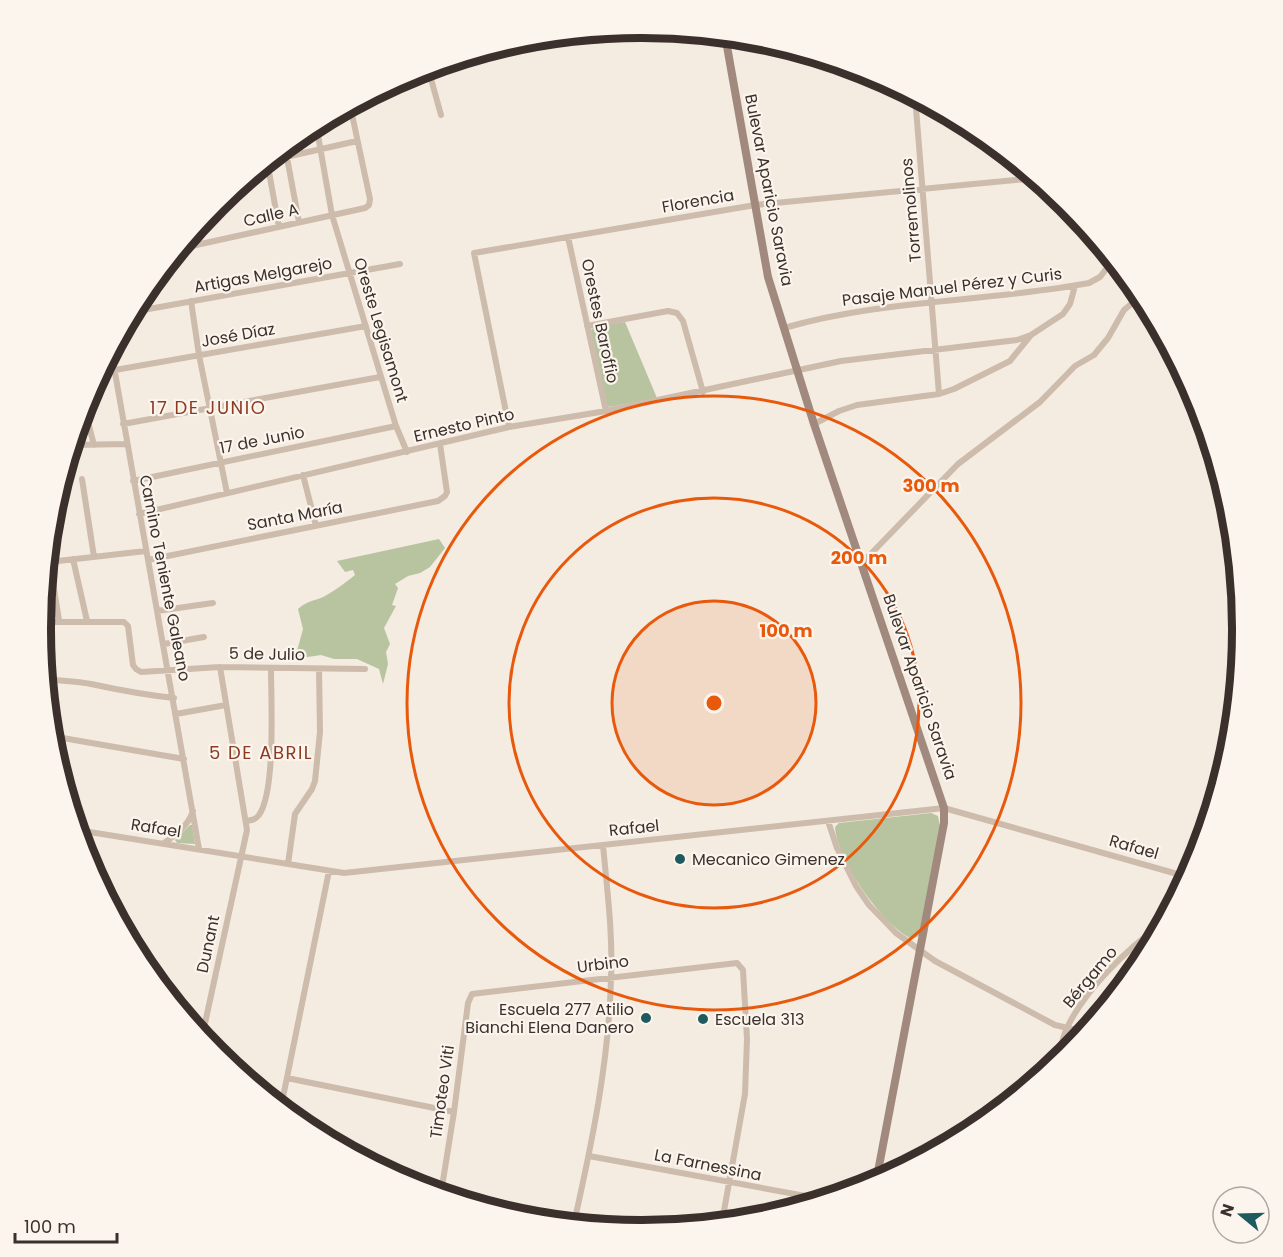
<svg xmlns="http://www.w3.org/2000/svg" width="1283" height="1257" viewBox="0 0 1283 1257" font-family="Poppins,sans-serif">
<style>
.green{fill:#b8c4a0}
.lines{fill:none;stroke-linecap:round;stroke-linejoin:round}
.street{stroke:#cdbbac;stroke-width:6}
.secondary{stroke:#a18a7d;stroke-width:8}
.ring{fill:none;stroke:#e8590c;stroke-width:3}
.poi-dot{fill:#1f5a5e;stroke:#fbf5ee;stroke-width:2}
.labels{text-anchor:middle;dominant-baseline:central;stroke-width:4.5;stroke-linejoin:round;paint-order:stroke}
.street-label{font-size:16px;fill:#3b302b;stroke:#fbf5ee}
.poi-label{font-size:16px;fill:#3b302b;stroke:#fbf5ee;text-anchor:start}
.neighbourhood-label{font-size:18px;letter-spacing:1.5px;fill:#8c3b22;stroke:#fbf5ee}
.rim{fill:none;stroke:#3b302b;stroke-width:8}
.centre{fill:#e8590c;stroke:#fbf5ee;stroke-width:3}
.ring-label{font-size:18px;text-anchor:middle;font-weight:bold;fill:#e8590c;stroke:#fbf5ee;stroke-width:4.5;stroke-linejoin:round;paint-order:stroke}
</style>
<rect width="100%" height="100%" fill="#f4ebe1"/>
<path class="green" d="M625,322L657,398L609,407L607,405L591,330L594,327Z
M439,539L445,548L430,567L420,573L408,576L395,584L398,588L392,605L396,606L384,628L390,644L386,652L388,664L383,684L379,669L357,659H334L321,655L301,658L297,651L303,629L298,609C308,600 315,601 325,596C336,590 345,583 355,575L353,570L345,572L337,561Z
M931,813L938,816L940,826L919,936L912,939C882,925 837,860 835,827L839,823Z
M190,825H192L195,844L177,843L175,840Z"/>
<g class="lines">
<path class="street" d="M522,39L528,38
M428,68L441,115
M915,96L939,394
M316,124L332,215L396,426L407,452
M285,147L299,222
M267,161L279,227
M268,161L357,141
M568,237L606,411
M178,249L365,208L369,205L370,199L350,105
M191,301L199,355L227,493
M132,312L400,264
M587,326L668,311L677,313L683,321L703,392
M784,328C884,299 988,302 1089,283L1100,277L1113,260
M111,350L199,849
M115,370L366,326
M81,415L89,426L94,445
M123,424L380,377
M814,424L839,411L857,405L939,394L954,389L1010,361L1031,335L1063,314L1070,304L1075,286
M509,427L474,253L755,205L1036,178
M72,445L127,444
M303,475L316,526
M82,479L94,557
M133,481L396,426
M139,514L509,427L606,411L841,361L1017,340L1031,335
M48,552L59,620
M73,559L87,621
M148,560L438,501L445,496L447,492L440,444
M49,562L146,551
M862,563L958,464L1040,402L1075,366L1094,355L1108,338L1124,310L1142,295
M157,611L213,603
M41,622H124L128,626L133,665L136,669L141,672L220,667L365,669
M164,644L204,637
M45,679C60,681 76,681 91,684C119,690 146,695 174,698
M176,714L226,705
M51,736L184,759
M246,821C252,820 255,820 259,815C276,791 271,700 271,668
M828,821L837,848L856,886L869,905L896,933L935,961L1055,1025L1085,1032
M77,830L344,873L944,808L1188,877
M164,843C176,835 188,826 193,811
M288,864L295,814L312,789L315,781L320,732L319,669
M202,1037L247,830L220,667
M1063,1039L1068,1052
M1058,1061C1060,1050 1062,1040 1066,1030C1084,990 1127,949 1162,924
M287,1078L454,1112
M281,1107L329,871
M589,1156L822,1199
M441,1193L454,1112L468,1003L472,994L737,963L743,970L747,1039L745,1094L722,1222
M574,1223C592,1143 609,1061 611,978C613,934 607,889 603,845"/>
<path class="secondary" d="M725,35L768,277L814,424L944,808V823L876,1182"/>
</g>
<circle cx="714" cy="703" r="102" fill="#e8590c" fill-opacity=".12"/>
<g class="ring">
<circle cx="714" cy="703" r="102"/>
<circle cx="714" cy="703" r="205"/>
<circle cx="714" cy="703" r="307"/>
</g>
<g class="poi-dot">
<circle cx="680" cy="859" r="6"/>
<circle cx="646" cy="1018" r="6"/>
<circle cx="703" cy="1019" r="6"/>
</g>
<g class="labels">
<g class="street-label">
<text transform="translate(769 190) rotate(79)">Bulevar Aparicio Saravia</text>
<text transform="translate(698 201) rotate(-10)">Florencia</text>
<text transform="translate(911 210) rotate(-95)">Torremolinos</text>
<text transform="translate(271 215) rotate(-13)">Calle A</text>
<text transform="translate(263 275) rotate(-10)">Artigas Melgarejo</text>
<text transform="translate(952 287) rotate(-7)">Pasaje Manuel Pérez y Curis</text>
<text transform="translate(600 321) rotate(78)">Orestes Baroffio</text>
<text transform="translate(381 330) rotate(73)">Oreste Legisamont</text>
<text transform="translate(238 335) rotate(-10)">José Díaz</text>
<text transform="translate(464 425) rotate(-13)">Ernesto Pinto</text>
<text transform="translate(262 440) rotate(-11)">17 de Junio</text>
<text transform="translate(295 516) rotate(-11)">Santa María</text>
<text transform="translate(165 578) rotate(79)">Camino Teniente Galeano</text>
<text transform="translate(267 654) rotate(1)">5 de Julio</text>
<text transform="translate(920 687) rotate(71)">Bulevar Aparicio Saravia</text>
<text transform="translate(156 828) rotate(9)">Rafael</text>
<text transform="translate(634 828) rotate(-6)">Rafael</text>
<text transform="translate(1134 847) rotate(16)">Rafael</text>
<text transform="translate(208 944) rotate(-78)">Dunant</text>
<text transform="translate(603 964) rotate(-7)">Urbino</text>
<text transform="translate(1090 977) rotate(-50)">Bérgamo</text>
<text transform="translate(442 1092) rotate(-82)">Timoteo Viti</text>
<text transform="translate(708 1165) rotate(11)">La Farnessina</text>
</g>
<g class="poi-label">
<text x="692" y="859">Mecanico Gimenez</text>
<text x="634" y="1009" text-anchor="end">Escuela 277 Atilio<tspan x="634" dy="18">Bianchi Elena Danero</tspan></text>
<text x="715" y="1019">Escuela 313</text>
</g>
<g class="neighbourhood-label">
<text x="208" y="407">17 DE JUNIO</text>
<text x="261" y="752">5 DE ABRIL</text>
</g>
</g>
<path d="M0 0H1283V1257H0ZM641 38H642A590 590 0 0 1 1232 628V630A590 590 0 0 1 642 1220H641A590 590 0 0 1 51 630V628A590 590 0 0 1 641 38Z" fill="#fbf5ee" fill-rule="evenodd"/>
<path class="rim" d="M641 38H642A590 590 0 0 1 1232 628V630A590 590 0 0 1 642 1220H641A590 590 0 0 1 51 630V628A590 590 0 0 1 641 38Z"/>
<circle cx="714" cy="703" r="9" class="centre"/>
<g class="ring-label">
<text x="931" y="492">300 m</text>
<text x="859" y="564">200 m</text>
<text x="786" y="637">100 m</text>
</g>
<g transform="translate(1241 1215) rotate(289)"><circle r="28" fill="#fbf5ee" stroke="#aea6a0" stroke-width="1.5"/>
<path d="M0-4.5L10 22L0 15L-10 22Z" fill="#1f5a5e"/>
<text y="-9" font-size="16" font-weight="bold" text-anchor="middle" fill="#3b302b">N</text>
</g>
<path d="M15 1233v9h102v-9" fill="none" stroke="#3b302b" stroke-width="3"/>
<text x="24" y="1233" font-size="18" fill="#3b302b" stroke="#fbf5ee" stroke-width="4.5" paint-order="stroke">100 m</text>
</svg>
